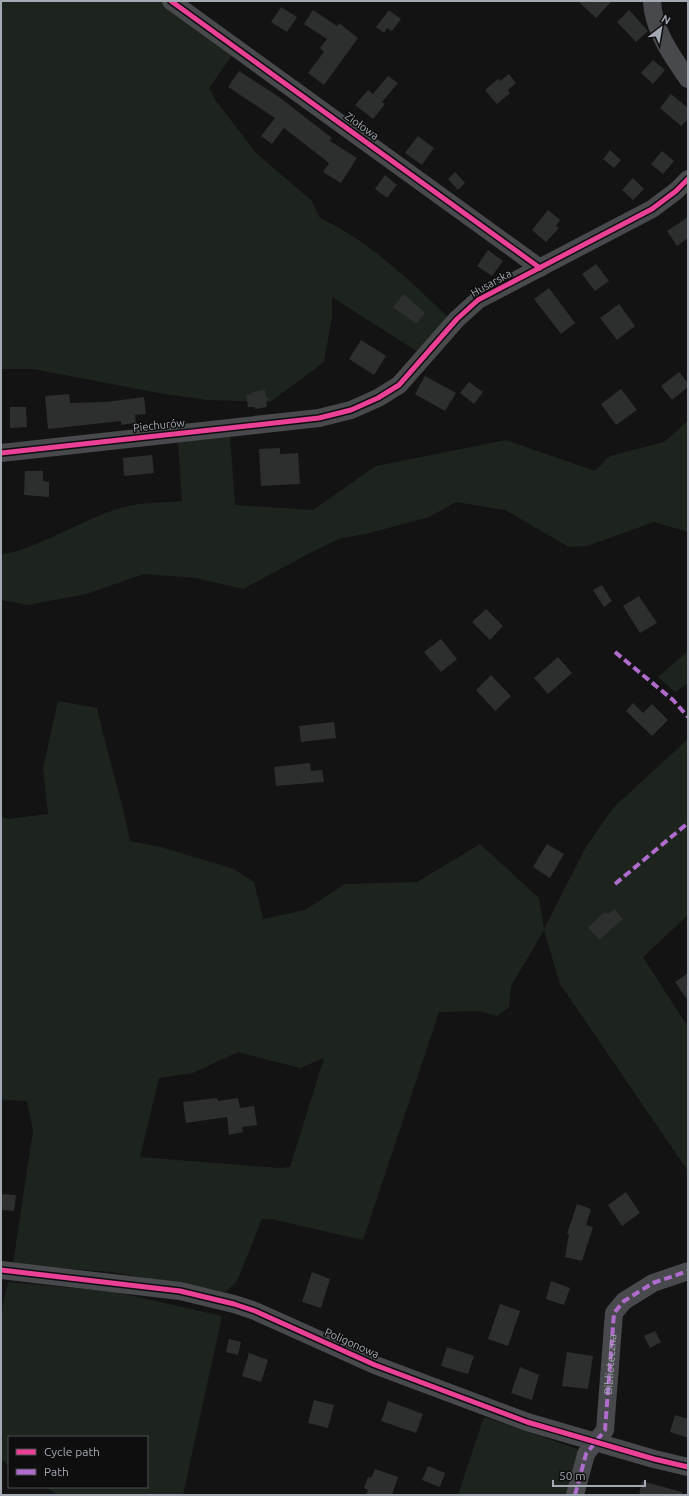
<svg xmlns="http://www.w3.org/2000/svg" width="689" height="1496" viewBox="0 0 689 1496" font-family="Ubuntu,sans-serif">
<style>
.green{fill:#1d241e;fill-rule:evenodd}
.building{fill:#2d2e2e}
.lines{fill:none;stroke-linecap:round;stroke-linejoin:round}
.minor{stroke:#48494c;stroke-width:18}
.quiet{stroke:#b06ccc;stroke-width:4;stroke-dasharray:8 4;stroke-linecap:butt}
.cycleway-casing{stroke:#0e0e0f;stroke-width:8}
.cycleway{stroke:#ea4096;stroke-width:5}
.labels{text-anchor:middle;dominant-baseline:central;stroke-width:3;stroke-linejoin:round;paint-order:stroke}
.street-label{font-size:11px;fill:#a4aab4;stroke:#0e0e0f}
</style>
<rect width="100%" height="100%" fill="#131313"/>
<path class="green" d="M1,1H160L233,54L209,88L216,101L256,153L312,201L319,217C371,243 406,277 448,317L418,352L332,297V317L324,362L270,402L208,400L164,394L33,369H1Z
M688,421V532L654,522L587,546L569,547L505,510L456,502L429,517L366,534L341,538L310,553L243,589L196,578L144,574L86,594L28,605L1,600V555C45,546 81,519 124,507C142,502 163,503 182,501L178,441L230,436L235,505L313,510L376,466L506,440L595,471L610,456L664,442Z
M688,651V683L675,692L658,677Z
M58,701L97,708C107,753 121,796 130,841L161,847L234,869L254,882L263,919L305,910L345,884L417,882L480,844L539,898L544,929L586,847L613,808L688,739V915L643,957L688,1027V1171L560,984L544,930L511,986L509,1007L497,1016L479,1011L439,1012L363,1240L271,1219H262L237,1281L226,1292L111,1272L13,1264L33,1131L27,1101L1,1100V817L8,819L48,814L43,768ZM238,1052L300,1068L324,1058L290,1167L279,1168L140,1157L159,1078L193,1073Z
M8,1282L116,1292L222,1316L183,1495H58L45,1487H147V1437H9V1465L1,1460V1312Z
M484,1417L578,1449L566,1495H458Z"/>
<path class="building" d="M578,1H612L596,18Z
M281,7L297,17L287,32L271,22Z
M313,10L337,26L339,23L358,38L324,85L308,73L324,52L320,48L327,39L304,24Z
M389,10L401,19L392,31L387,28L384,33L376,27Z
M629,10L648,31L636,42L617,22Z
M653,60L665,70L653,84L641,73Z
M239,71L279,97L332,138L330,141L357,158L341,183L323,172L329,163L284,128L272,144L261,136L275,118L228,87Z
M509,74L516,83L508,90L510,93L497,104L485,90L498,79L500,81Z
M388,76L398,83L382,102L385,104L373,119L355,105L368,90L373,94Z
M671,94L688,108V119L681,126L660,108Z
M418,136L434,148L422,165L405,153Z
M610,150L621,160L614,168L603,159Z
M662,151L674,161L663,174L651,164Z
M455,172L465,183L458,190L448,179Z
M385,175L397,185L387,198L375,189Z
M633,178L644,189L633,200L622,190Z
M548,210L560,220L556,226L559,228L546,242L532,230Z
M688,217V238L677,246L667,231Z
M488,250L503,261L492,276L477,266Z
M596,264L609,281L595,291L582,274Z
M549,288L575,323L561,334L534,299Z
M404,294L425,313L416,324L393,307Z
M619,304L635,326L617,340L600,318Z
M361,340L386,356L374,375L349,359Z
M679,372L688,383V387L672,400L661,386Z
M425,376L456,393L445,411L415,394Z
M469,382L483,392L474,404L460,393Z
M621,389L637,410L616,425L601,404Z
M265,390L266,397L269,399L266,402L267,407L255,409V407H248L246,395L253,394L252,392Z
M69,394L70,403L106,402L144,397L146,414L135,415L136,423L121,425V421L48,429L45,396Z
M10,407H26L27,427L10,428Z
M280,448V454L298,453L300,484L261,486L259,449Z
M152,455L154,473L124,476L123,458Z
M25,471H43V481L49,482V497L24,495Z
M602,585L612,601L604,607L593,590Z
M639,596L657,623L640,633L623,606Z
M486,609L503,626L490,640L472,622Z
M441,639L457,659L441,672L424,652Z
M558,657L572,673L548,694L534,678Z
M491,675L511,696L495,711L476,690Z
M633,703L643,713L652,704L668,720L652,736L626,711Z
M334,722L336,738L301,742L299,726Z
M310,763L311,771L322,770L324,782L276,786L274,767Z
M547,844L564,854L550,878L533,867Z
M614,909L623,919L599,940L588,927L605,912L608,914Z
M688,973V1001L675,982Z
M217,1098L218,1101L238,1098L240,1108L254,1106L257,1125L242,1127L243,1132L229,1135L227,1117L186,1123L183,1102Z
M626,1192L640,1213L622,1226L608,1205Z
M1,1194L16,1195L14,1211L1,1210Z
M577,1204L591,1209L586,1225L593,1227L582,1261L565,1257L569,1234H567Z
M312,1272L330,1279L321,1308L302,1302Z
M551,1281L570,1288L564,1305L546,1299Z
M500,1304L520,1311L508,1346L488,1339Z
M655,1331L661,1342L650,1348L644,1336Z
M229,1339L241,1342L238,1355L226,1352Z
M447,1347L474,1356L468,1374L441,1366Z
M567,1352L593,1356L588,1389L562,1386Z
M249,1353L268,1360L261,1382L242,1376Z
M520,1367L539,1375L532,1400L511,1393Z
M314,1400L334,1405L328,1428L308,1423Z
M388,1401L423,1414L416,1433L381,1421Z
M675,1415L688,1419V1438L670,1432Z
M428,1466L445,1473L440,1487L422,1480Z
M375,1469L398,1477L392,1495H366L368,1490L364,1488L368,1477L371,1478Z
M642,1481L682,1492V1495H639Z"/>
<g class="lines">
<g class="minor">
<path d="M171,1L540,268"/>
<path d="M652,1C653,30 672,56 688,79"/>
<path d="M1,453L319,418L351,410L378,398L399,385L457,319L478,300L652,209L676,191L688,179"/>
<path d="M1,1270L180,1291L234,1304L255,1311L375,1365L527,1422L654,1459L688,1467"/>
<path id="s1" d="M575,1495L586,1454L605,1430L614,1313L624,1301L653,1283L688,1271"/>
</g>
<path class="quiet" d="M615,652L673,700L688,717
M615,884L688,823
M575,1495L586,1454L605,1430L614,1313L624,1301L653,1283L688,1271"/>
<defs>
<path id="cycleway" d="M171,1L540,268
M1,453L319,418L351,410L378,398L399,385L457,319L478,300L652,209L676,191L688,179
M1,1270L180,1291L234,1304L255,1311L375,1365L527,1422L654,1459L688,1467"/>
</defs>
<use href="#cycleway" class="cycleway-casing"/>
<use href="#cycleway" class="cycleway"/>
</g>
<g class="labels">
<g class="street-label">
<text transform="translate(362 126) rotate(36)">Ziołowa</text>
<text transform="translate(491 283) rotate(-29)">Husarska</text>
<text transform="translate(159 425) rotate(-6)">Piechurów</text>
<text transform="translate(352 1343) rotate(24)">Poligonowa</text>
<text stroke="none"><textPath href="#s1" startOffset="139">Biblioteczna</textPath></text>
</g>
</g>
<rect width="689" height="1496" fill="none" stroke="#a4aab4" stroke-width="4"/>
<rect x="8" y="1436" width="140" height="52" fill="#0e0e0f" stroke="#4a4c51"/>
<rect x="16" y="1449" width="20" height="6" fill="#ea4096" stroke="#4a4c51"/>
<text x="44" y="1456" font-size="12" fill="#a4aab4">Cycle path</text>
<rect x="16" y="1469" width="20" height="6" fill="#b06ccc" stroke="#4a4c51"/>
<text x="44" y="1476" font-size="12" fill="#a4aab4">Path</text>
<g transform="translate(661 28) rotate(31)" stroke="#0e0e0f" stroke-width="3" paint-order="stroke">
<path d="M0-3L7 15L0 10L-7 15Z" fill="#a4aab4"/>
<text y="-6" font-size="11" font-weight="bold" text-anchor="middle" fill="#a4aab4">N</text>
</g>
<path d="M553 1480v6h92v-6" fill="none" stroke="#a4aab4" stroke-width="2"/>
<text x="559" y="1480" font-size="12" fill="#a4aab4" stroke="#0e0e0f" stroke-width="3" paint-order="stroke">50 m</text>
</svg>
